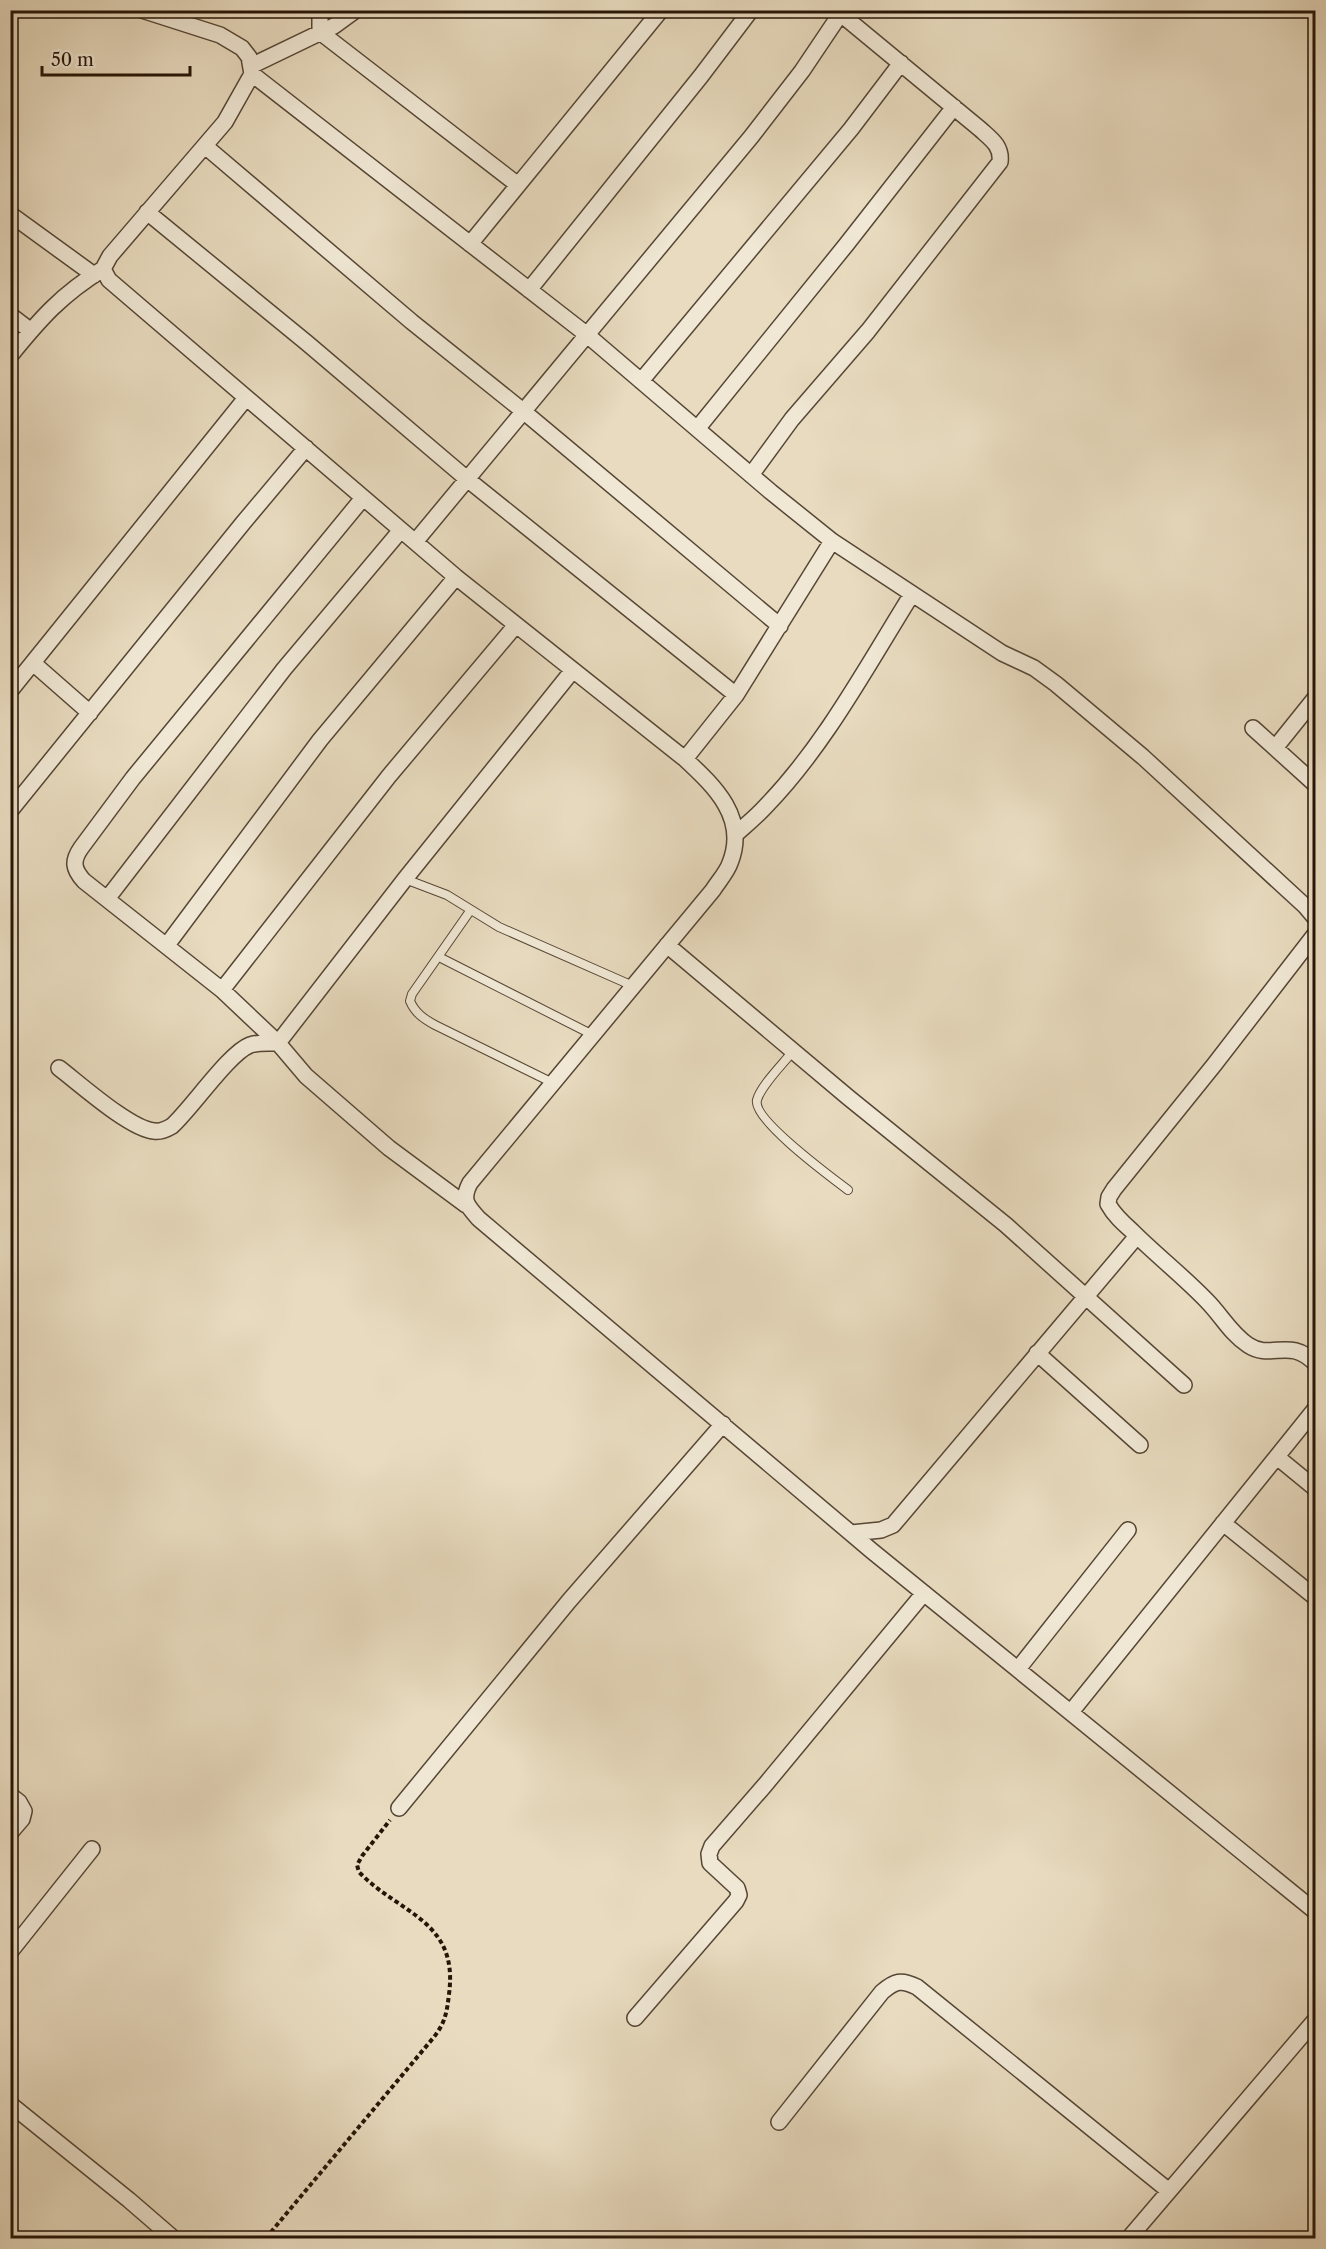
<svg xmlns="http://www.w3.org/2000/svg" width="1326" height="2249" viewBox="0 0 1326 2249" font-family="'Libre Caslon Text',serif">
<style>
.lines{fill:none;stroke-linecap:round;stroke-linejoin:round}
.service-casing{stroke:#564635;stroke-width:10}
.minor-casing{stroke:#564635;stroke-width:18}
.path{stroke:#261507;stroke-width:4;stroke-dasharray:4.5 3;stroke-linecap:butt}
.service{stroke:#f0e8d5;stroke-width:8}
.minor{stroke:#f0e8d5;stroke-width:15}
</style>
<rect width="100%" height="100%" fill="#e8dbbf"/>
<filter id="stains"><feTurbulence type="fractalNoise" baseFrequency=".00333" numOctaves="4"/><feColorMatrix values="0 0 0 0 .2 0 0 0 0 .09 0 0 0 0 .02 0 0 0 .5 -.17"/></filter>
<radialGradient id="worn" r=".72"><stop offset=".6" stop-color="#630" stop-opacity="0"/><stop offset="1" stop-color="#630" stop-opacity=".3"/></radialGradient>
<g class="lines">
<defs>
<path id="service" d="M405,879L447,895L499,927L633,986
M470,911L412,994L410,1001C415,1013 424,1019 435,1025L553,1083
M439,957L593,1035
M793,1051C784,1063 761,1085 757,1100C752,1119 831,1177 848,1190"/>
<path id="minor" d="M142,10L220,35L242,48L249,57L252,74L225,122L110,256L103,269L109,280L456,577L685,759C715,787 748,818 730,863C727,872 718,882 713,890L470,1183C461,1200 467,1206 479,1219L872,1551L1316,1912
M320,10V32L518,185
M251,66L334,26L356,10
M252,74L586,334L771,492L832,541L1002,653L1034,668L1056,684L1143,757L1305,906L1316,919
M205,146L412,322L523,411L780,626
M147,212L307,343L467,479L736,695
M10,214L94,275
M470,244L661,10
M529,290L701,76L751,10
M10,315L31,331
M10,356C40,319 62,294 103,269
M641,381L851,129L901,63
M697,429L846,245L954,107
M751,475L792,419L868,331L1000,162C1002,146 991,139 980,129L836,10
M363,498L133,778L81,848C72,861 73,869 84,881L222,990L278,1043L306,1076L389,1148L466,1205
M415,542L751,137L802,71L843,10
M33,663L90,713
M10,691L246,398
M1253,728L1316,785
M1275,748L1316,697
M685,759L736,695L832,541
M10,811L243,523L306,448
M736,834C746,825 757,816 766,806C825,745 867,666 912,594
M107,899L284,669L401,530
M1316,933L1214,1065L1114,1189L1109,1197L1108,1204C1114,1215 1123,1223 1132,1231C1156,1255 1183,1276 1207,1301C1221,1315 1231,1334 1248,1345C1272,1361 1289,1336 1316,1364
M167,945L320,740L456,577
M667,945L849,1098L1006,1225L1184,1385
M222,990L389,776L516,625
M59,1068C80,1084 130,1129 154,1131C160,1132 167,1129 172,1126C192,1108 229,1053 250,1045C259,1042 269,1043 278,1043L405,879L573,670
M1037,1353L1140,1445
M1277,1457L1316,1489
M1223,1523L1316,1598
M851,1533L881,1530L893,1525L1137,1236
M1018,1669L1128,1530
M1071,1712L1316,1408
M10,1795L19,1802L24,1811L22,1819L10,1833
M399,1808L569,1601L723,1424
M10,1952L92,1849
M635,2018L736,1901L739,1895L737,1888L710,1863L709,1854L712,1846L765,1785L924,1593
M10,2104L129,2200L173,2238
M779,2122L882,1992C895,1981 901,1979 917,1987L1169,2191
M1129,2238L1316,2019"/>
</defs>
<use href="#service" class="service-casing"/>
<use href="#minor" class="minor-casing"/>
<path class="path" d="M266,2238L434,2037C445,2023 447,2012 449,1994C459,1920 399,1914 359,1872L357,1865L362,1856L390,1820"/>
<use href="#service" class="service"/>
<use href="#minor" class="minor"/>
</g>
<rect width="1326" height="2249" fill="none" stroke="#e8dbbf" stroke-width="36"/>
<rect x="12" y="12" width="1302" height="2225" fill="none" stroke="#261507" stroke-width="3"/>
<rect x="18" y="18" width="1290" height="2213" fill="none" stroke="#261507" stroke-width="1.5"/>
<path d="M42 66v9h148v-9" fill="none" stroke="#261507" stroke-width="3"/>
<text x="51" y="66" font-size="18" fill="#261507" stroke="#f0e8d5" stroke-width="4.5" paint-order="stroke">50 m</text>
<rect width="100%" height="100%" filter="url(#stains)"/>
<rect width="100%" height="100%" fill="url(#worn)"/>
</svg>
